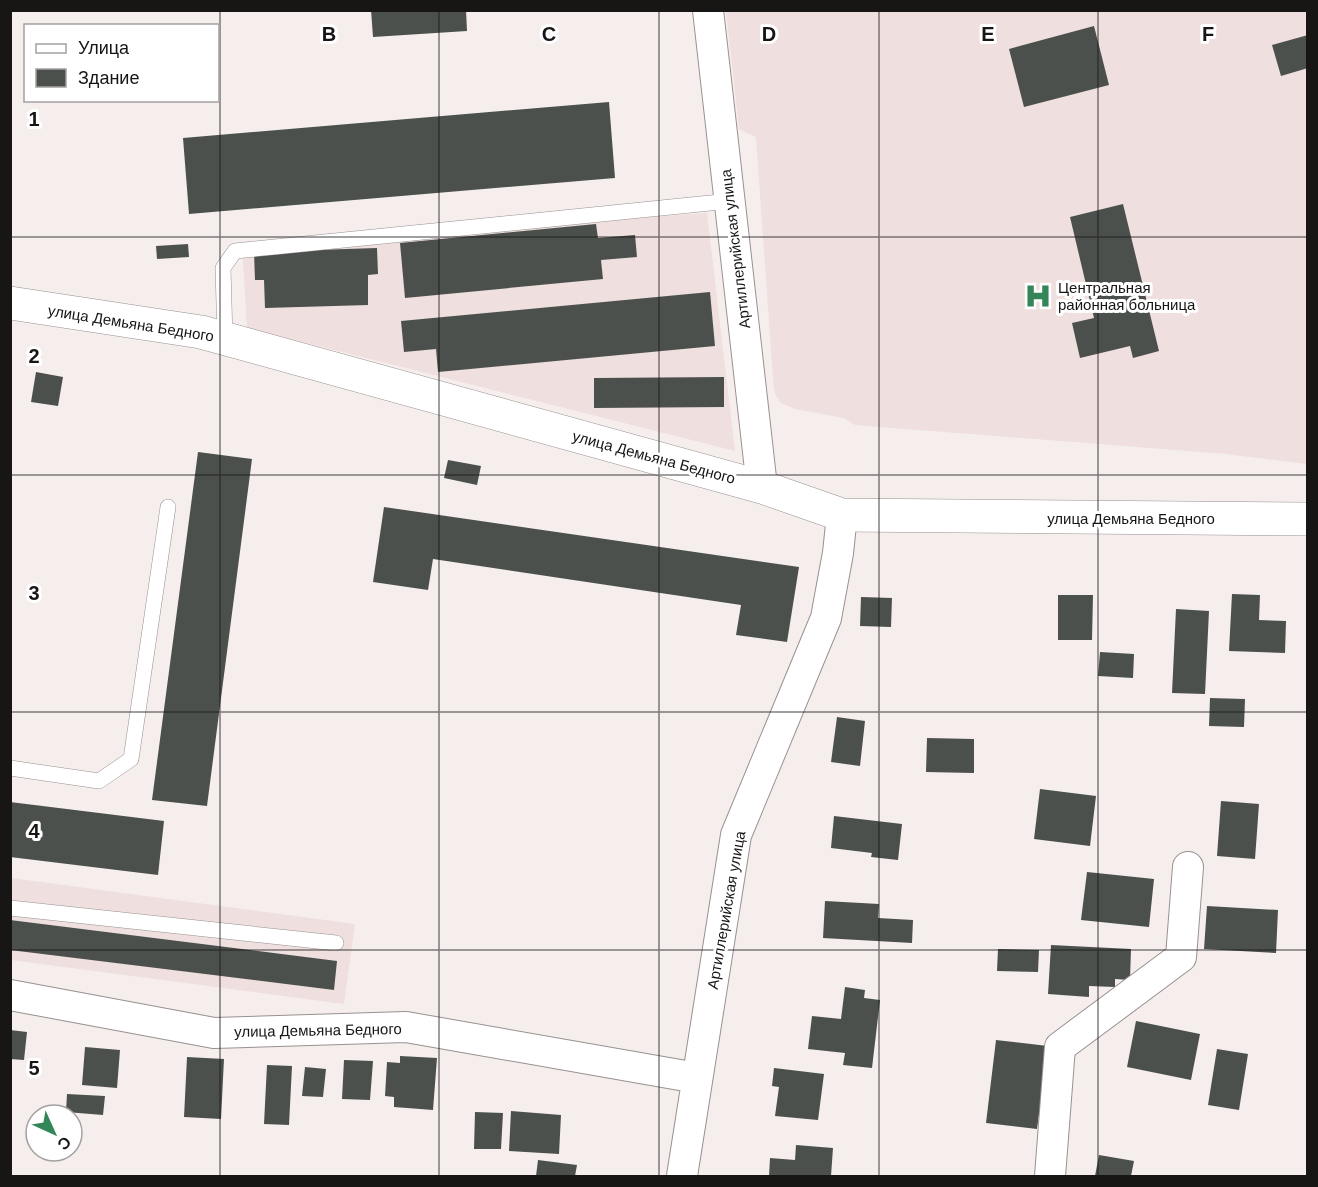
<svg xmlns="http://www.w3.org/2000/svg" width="1318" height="1187" viewBox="0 0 1318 1187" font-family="Helvetica,sans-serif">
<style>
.built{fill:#efdfde}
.building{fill:#4b504c}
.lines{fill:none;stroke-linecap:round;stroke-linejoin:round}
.service-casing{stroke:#989190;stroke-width:16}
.minor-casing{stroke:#989190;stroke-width:32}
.tertiary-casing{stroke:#989190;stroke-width:34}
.service{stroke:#fff;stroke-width:15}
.minor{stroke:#fff;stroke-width:30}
.tertiary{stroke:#fff;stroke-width:33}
.grid{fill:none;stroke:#181515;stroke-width:1.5;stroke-opacity:0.55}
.labels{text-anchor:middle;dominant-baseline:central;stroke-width:6;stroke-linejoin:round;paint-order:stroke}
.street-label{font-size:15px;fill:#181515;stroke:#fff}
.poi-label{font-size:15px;fill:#181515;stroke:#fff;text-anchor:start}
.grid-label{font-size:20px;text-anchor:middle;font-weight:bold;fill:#181515;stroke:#fff;stroke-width:6;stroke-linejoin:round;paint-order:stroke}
</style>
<rect width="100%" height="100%" fill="#f5eeed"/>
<path class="built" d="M726,11H1307V464L1226,454L855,425L844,418L795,409L781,403L775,394L773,379L756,137L739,129Z
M707,213L735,451L247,328L242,244Z
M11,878L355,924L344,1004L11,960Z"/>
<path class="building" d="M371,10H466L467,31L373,37Z
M1094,26L1109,85L1024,107L1009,49Z
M1308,35V68L1281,76L1272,45Z
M609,102L615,178L189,214L183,138Z
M1123,204L1159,351L1133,358L1130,346L1080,358L1072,323L1094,318L1070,217Z
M596,224L598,238L635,235L637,257L601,260L603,279L405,298L400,243Z
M188,244L189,257L157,259L156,246Z
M377,248L378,274L368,275V305L265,308L264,280H255L254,252Z
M710,292L715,346L438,372L436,349L404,352L401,321Z
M36,372L63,377L58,406L31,402Z
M724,377V407L594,408V378Z
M198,452L252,459L207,806L152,800Z
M448,460L481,466L477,485L444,478Z
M384,507L799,567L787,642L736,635L741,605L433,559L428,590L373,582Z
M1232,594L1260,595L1259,620L1286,621L1285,653L1229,651Z
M1058,595H1093L1092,640H1058Z
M861,597L892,598L891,627L860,626Z
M1176,609L1209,611L1205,694L1172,693Z
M1100,652L1134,654L1133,678L1098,676Z
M1210,698L1245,699L1244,727L1209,726Z
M837,717L865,721L860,766L831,762Z
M927,738L974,739V773L926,772Z
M1040,789L1096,796L1090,846L1034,839Z
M1221,801L1259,804L1255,859L1217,856Z
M10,802L164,821L158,875L10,857Z
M834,816L902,824L898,860L871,857L872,853L831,848Z
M1087,872L1154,879L1149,927L1081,920Z
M825,901L879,904L878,918L913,920L912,943L823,938Z
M1207,906L1278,910L1276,953L1204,949Z
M10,920L337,961L334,990L10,950Z
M1051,945L1131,949L1130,980L1115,979V987L1089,986V997L1048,994Z
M998,949L1039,950L1038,972L997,971Z
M845,987L865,990L864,998L880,1000L872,1068L843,1065L845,1053L808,1049L812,1016L841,1019Z
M1136,1021L1200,1034L1191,1080L1127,1067Z
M10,1030L27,1032L24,1060L10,1059Z
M996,1040L1048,1046L1037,1129L986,1123Z
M85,1047L120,1050L117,1088L82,1085Z
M1217,1049L1248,1054L1239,1110L1208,1105Z
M400,1056L437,1058L433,1110L394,1107V1097L385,1096L387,1062L400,1063Z
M187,1057L224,1059L221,1119L184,1117Z
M344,1060L373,1061L370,1100L342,1099Z
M267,1065L292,1066L289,1125L264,1124Z
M305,1067L326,1069L323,1097L302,1096Z
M774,1068L824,1074L818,1120L775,1116L779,1087L772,1086Z
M67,1094L105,1096L103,1115L66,1112Z
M511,1111L561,1115L559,1154L509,1151Z
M475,1112L503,1113L501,1149H474Z
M796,1145L833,1148L831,1176H769L770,1158L795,1160Z
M1099,1155L1134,1161L1131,1176H1095Z
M538,1160L577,1165L575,1176H536Z"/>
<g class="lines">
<defs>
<path id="service" d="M225,339L223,268L235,251L730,201
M10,768L99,781L131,759L168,507
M10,908L336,943"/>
<path id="minor" d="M708,10L762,487
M10,995L214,1033L406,1027L697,1078
M682,1176L736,835L826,618L838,553L842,515
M1050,1176L1060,1047L1181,957L1188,867"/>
<path id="tertiary" d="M10,303L201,332L762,487L842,515L1308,519"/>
</defs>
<use href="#service" class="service-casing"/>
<use href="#minor" class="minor-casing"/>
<use href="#tertiary" class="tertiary-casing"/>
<use href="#service" class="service"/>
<use href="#minor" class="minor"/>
<use href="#tertiary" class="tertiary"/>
</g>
<path class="grid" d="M220,10V1176M439,10V1176M659,10V1176M879,10V1176M1098,10V1176M10,237H1308M10,475H1308M10,712H1308M10,950H1308"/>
<defs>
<symbol id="hospital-bare" viewBox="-9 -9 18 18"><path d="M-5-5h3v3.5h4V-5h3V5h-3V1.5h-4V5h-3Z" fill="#348658" stroke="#fff" stroke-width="2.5" paint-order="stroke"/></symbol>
</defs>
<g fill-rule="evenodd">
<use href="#hospital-bare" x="1019" y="277" width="38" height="38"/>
</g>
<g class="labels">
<g class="street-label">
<text transform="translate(735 249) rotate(-97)">Артиллерийская улица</text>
<text transform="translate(131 323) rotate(9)">улица Демьяна Бедного</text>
<text transform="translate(654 457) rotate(15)">улица Демьяна Бедного</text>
<text x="1131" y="518">улица Демьяна Бедного</text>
<text transform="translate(726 910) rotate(-80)">Артиллерийская улица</text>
<text transform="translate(318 1030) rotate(-1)">улица Демьяна Бедного</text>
</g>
<g class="poi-label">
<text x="1058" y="287">Центральная<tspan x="1058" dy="17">районная больница</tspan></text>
</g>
</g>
<g class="grid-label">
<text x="329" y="41">B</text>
<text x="549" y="41">C</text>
<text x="769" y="41">D</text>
<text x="988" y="41">E</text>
<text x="1208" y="41">F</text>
<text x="34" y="126">1</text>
<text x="34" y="363">2</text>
<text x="34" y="600">3</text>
<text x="34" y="838">4</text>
<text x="34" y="1075">5</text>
</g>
<rect width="1318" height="1187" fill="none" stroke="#181515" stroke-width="24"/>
<rect x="24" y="24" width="195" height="78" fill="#ffffff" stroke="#a3a1a1" stroke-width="1.5"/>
<rect x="36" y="44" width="30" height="9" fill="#ffffff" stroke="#a3a1a1" stroke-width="1.5"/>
<text x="78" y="54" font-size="18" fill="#181515">Улица</text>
<rect x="36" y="69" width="30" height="18" fill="#4b504c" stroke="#a3a1a1" stroke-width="1.5"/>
<text x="78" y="84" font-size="18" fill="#181515">Здание</text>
<g transform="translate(54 1133) rotate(135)"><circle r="28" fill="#ffffff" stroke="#a3a1a1" stroke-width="1.5"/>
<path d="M0-4.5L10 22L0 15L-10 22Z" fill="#348658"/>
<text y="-9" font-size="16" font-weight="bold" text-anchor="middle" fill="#181515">С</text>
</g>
</svg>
